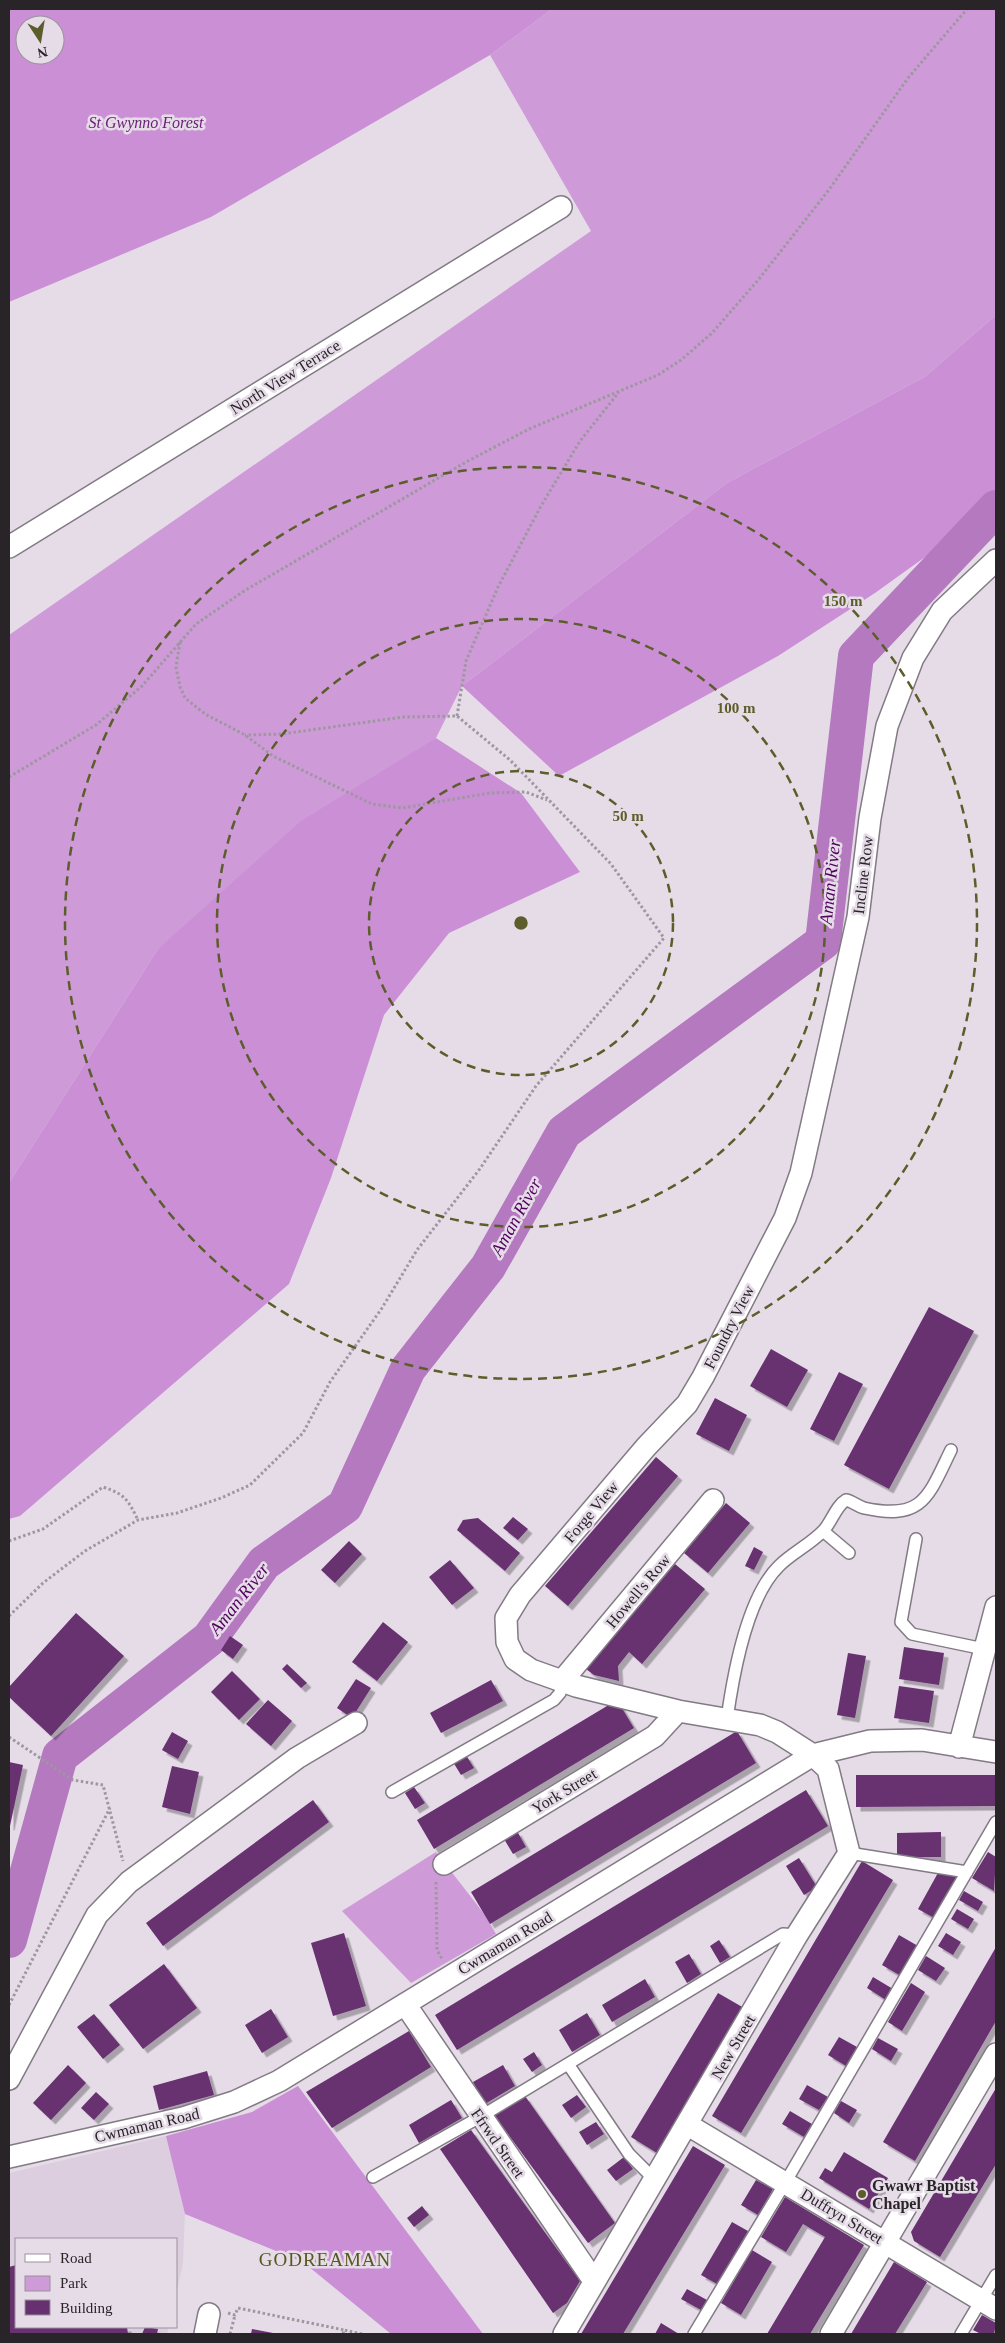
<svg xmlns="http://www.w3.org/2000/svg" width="1005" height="2343" viewBox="0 0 1005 2343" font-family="Georgia,serif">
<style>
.built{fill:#dccedf}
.green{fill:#ce9ad8}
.forest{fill:#cb8fd6;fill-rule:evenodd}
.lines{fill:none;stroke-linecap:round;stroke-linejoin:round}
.river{stroke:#b479bf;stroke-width:36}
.building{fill:#673171;filter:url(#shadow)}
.lane-casing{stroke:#827a84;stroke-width:14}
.street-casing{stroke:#827a84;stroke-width:24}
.path{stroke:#9e97a0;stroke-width:3;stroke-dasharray:2.5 2.5;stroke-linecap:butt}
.lane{stroke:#fff;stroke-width:11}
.street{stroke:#fff;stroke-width:21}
.ring{fill:none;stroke:#5b5d2a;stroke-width:2.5;stroke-dasharray:9 6}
.poi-dot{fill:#5b5d2a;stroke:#e6dce8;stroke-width:2}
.labels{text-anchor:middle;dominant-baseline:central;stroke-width:5;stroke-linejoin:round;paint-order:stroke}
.park-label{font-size:16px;font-style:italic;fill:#6a2277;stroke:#e6dce8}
.street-label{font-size:16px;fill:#282428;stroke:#e6dce8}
.poi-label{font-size:16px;font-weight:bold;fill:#282428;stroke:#e6dce8;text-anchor:start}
.water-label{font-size:18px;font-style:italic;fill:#51015e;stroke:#e6dce8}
.quarter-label{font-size:19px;letter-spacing:1px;fill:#56581d;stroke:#e6dce8}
.centre{fill:#5b5d2a;stroke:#e6dce8;stroke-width:2.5}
.ring-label{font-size:15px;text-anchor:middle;font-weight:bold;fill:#5b5d2a;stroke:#e6dce8;stroke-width:5;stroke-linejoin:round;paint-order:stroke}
</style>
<defs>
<filter id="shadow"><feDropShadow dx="4.5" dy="4.5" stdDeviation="0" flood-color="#0004"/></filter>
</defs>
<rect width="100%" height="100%" fill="#e6dce8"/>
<path class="built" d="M166,2136L185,2214L183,2263L176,2295V2239H16V2327H169L167,2334H9V2173Z"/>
<path class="green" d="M552,9H996V315L926,376L727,483L462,686L436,738L158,949L9,1183V635L591,231L490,55Z
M436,1852L485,1915L496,1934L411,1983L342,1911Z"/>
<path class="forest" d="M9,9H552L490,55L211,217L9,302ZM25,25H55V55H25Z
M996,315V506L875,593L778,656L559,776L462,686L727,483L926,376Z
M436,738L521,793L580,872L449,933L384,1015L331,1178L289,1284L20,1516L9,1519V1183L158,949L301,821Z
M298,2086L483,2334H391L303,2262L185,2214L166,2136L252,2112Z"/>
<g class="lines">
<path class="river" d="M9,1940L60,1756L209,1639L264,1563L345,1506L408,1369L488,1267L564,1132L823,942L856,656L996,508"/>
</g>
<path class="building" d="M929,1307L974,1331L889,1489L844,1465Z
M771,1349L808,1370L787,1407L750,1386Z
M839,1372L863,1384L834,1441L810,1429Z
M715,1398L747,1415L729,1451L696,1434Z
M656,1457L678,1476L568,1606L545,1586Z
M726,1503L750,1523L708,1573L684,1553Z
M513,1517L528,1529L518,1540L503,1528Z
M478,1518L520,1553L505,1571L457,1530L463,1520Z
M349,1541L362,1554L335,1583L321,1570Z
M754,1547L763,1552L754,1570L745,1566Z
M450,1560L474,1588L452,1605L429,1577Z
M675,1564L705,1589L642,1664L629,1652L618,1666L619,1681L594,1675L586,1669Z
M76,1613L124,1656L51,1736L9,1697V1687Z
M383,1622L408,1642L377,1681L352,1662Z
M230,1636L243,1645L233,1659L221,1650Z
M904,1647L944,1653L939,1685L899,1679Z
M848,1653L866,1656L855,1718L837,1715Z
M287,1664L307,1683L301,1688L282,1669Z
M232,1671L260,1699L239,1720L211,1692Z
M356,1679L371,1688L352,1718L337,1708Z
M491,1680L503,1701L441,1733L430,1713Z
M899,1686L934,1691L929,1723L894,1718Z
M268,1700L292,1721L271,1746L246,1724Z
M617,1700L634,1728L434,1849L417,1820Z
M737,1731L756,1763L490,1924L471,1892Z
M172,1732L188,1741L178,1759L162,1750Z
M466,1755L474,1768L461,1775L453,1762Z
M9,1762L23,1765L10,1826H9Z
M172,1766L199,1772L190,1814L162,1807Z
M856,1775H996V1806L856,1807Z
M414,1787L425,1803L415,1809L405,1793Z
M806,1790L828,1826L457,2050L435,2015Z
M313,1800L329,1822L163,1946L146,1923Z
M517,1831L526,1847L513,1854L504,1839Z
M941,1832V1857H897V1833Z
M988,1852L996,1857L994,1891L972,1878Z
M799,1858L817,1887L804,1895L786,1866Z
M862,1861L893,1880L741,2133L712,2116Z
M939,1871L959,1877L936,1919L918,1909Z
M964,1891L983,1902L978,1911L959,1900Z
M957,1909L974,1919L968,1929L951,1919Z
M344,1933L366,2006L333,2016L311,1943Z
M946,1933L961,1942L953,1955L938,1946Z
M899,1935L918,1946L901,1976L882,1965Z
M719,1940L730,1957L720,1963L710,1946Z
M996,1947V2021L915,2161L883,2142Z
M689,1954L701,1974L687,1983L675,1962Z
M926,1956L945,1968L936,1981L918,1970Z
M164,1964L197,2008L143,2049L109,2005Z
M873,1977L893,1989L886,2000L867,1988Z
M645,1979L655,1997L612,2022L602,2005Z
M911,1983L925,1992L902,2031L888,2022Z
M718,1993L744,2008L657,2153L631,2137Z
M271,2009L288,2037L262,2053L245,2025Z
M587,2013L600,2035L572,2052L559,2030Z
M94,2014L120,2045L103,2059L77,2027Z
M409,2031L431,2067L332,2128L306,2092Z
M839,2037L857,2047L846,2066L828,2055Z
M878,2038L898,2049L891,2061L872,2049Z
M534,2052L542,2065L532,2072L523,2059Z
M68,2065L86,2083L51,2120L33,2103Z
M503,2065L515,2086L485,2104L473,2082Z
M207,2071L214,2095L159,2110L153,2086Z
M807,2085L828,2097L819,2110L799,2099Z
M996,2088V2164L940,2257L914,2241L911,2232Z
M96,2092L109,2104L94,2120L81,2108Z
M577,2095L586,2107L571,2118L562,2105Z
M525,2096L615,2223L588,2243L494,2115Z
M451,2100L462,2118L419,2143L409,2125Z
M841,2101L857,2110L849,2123L834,2113Z
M790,2111L812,2124L804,2137L782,2124Z
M596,2122L604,2134L587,2145L579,2132Z
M471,2130L580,2281L567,2303L553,2313L440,2149Z
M693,2146L725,2165L623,2334H581Z
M844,2152L888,2178L869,2209L819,2178L825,2168L832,2172Z
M624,2157L633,2169L616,2181L607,2170Z
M756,2180L773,2189L758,2215L741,2205Z
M785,2197L864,2245L810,2334H767L825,2237L803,2224L786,2252L761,2237Z
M422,2206L429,2215L414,2227L407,2218Z
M732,2222L748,2231L717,2284L701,2275Z
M752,2250L772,2262L741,2315L721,2303Z
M894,2262L927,2282L895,2334H851Z
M16,2265V2327H127L128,2334H9V2267Z
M687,2289L707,2300L701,2310L681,2299Z
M982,2315L996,2323L994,2334H981L973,2330Z
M661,2323L679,2334H655Z
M145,2327L158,2329L157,2334H142Z
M252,2329L273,2333V2334H251Z"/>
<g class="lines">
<defs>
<path id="lane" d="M823,1531L849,1553
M916,1539L901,1622L912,1634L984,1649
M727,1719C733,1676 747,1597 779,1566C792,1553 811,1544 824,1530C832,1521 836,1506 846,1500C852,1501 857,1506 864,1508C923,1521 928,1497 951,1450
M392,1792L554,1700L560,1693L562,1681
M849,1853L967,1872
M568,2064L629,2154L655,2180
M373,2177L480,2117L783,1934L797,1935
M694,2334L785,2183L996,1822
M961,2334L996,2275"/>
<path id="street" d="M9,547L561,207
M562,1681L713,1500
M959,1747L996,1607
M444,1864L655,1736L678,1711
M405,2004L594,2281
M9,2079L97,1915L129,1882L297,1758L356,1723
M688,2125L996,2309
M9,2157L183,2118L234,2102L279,2081L813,1755L870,1741L922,1740L996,1752
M205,2334L209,2314
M564,2334L797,1935L849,1853L828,1769L813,1755L777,1732L760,1725L678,1711L576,1686L531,1670L515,1659L507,1642L506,1618L520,1595L646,1447L687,1404L703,1377L785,1218L801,1173L858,917L870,818L887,726L913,658L942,611L996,560
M831,2334L996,2054"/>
</defs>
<use href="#lane" class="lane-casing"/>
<use href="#street" class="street-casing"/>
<path class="path" d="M180,642L176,667L180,687L185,698L205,714L245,735L273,756L372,804L402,808L490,793L526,792L547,800
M457,716L466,661L498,587L541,506L580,441L619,392
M9,777L96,725L142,686L196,624L244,591L466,462L529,429L658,375L681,360L712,333L759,279L828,191L908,78L967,9
M9,1541L43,1529L103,1487C125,1494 128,1500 138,1520
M9,1616L43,1583L85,1551L138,1520L177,1513L221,1498L250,1485L303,1433L330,1382L382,1308L417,1250L479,1170L536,1086L664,938L611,864L510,760L457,716L403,717L282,734L245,735
M9,1737L73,1780L103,1785L123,1861
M436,1882L437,1950L442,1959
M9,2005L110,1808
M228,2313L235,2315L238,2308L344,2330
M230,2334L235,2315
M343,2334L344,2330L362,2334"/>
<use href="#lane" class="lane"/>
<use href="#street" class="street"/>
</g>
<g class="ring">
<circle cx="521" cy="923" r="152"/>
<circle cx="521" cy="923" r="304"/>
<circle cx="521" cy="923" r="456"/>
</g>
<circle class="poi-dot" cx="862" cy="2194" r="5"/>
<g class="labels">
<g class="park-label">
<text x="146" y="122">St Gwynno Forest</text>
</g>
<g class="street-label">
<text transform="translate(285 377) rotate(-32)">North View Terrace</text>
<text transform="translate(863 875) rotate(-83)">Incline Row</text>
<text transform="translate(729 1327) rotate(-63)">Foundry View</text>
<text transform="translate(591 1512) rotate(-50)">Forge View</text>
<text transform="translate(638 1591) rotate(-50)">Howell's Row</text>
<text transform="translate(564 1791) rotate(-31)">York Street</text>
<text transform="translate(505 1943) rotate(-31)">Cwmaman Road</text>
<text transform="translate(733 2047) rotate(-60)">New Street</text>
<text transform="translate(147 2125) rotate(-13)">Cwmaman Road</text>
<text transform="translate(498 2143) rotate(55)">Ffrwd Street</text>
<text transform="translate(842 2216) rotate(31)">Duffryn Street</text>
</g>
<g class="poi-label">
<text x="872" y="2185">Gwawr Baptist<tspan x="872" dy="18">Chapel</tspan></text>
</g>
<g class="water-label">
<text transform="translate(830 882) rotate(-84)">Aman River</text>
<text transform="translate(516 1217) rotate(-61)">Aman River</text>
<text transform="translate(239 1599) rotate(-52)">Aman River</text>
</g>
<g class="quarter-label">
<text x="325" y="2259">GODREAMAN</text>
</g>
</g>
<circle cx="521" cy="923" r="8" class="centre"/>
<g class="ring-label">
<text x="843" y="606">150 m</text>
<text x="736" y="713">100 m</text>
<text x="628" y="821">50 m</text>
</g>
<rect width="1005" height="2343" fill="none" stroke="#282428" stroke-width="20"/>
<rect x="15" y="2238" width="162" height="90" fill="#e6dce8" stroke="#9a929b"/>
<rect x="25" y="2254" width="25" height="8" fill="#ffffff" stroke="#9a929b"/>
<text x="60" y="2263" font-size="15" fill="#282428">Road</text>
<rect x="25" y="2276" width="25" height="15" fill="#ce9ad8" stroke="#9a929b"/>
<text x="60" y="2288" font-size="15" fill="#282428">Park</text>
<rect x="25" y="2300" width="25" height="15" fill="#673171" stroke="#9a929b"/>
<text x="60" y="2313" font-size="15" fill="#282428">Building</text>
<g transform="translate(40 40) rotate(168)"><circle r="24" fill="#e6dce8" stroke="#9a929b"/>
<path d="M0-4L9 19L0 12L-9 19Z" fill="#5b5d2a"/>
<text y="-8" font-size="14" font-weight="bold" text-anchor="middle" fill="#282428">N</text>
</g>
</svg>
